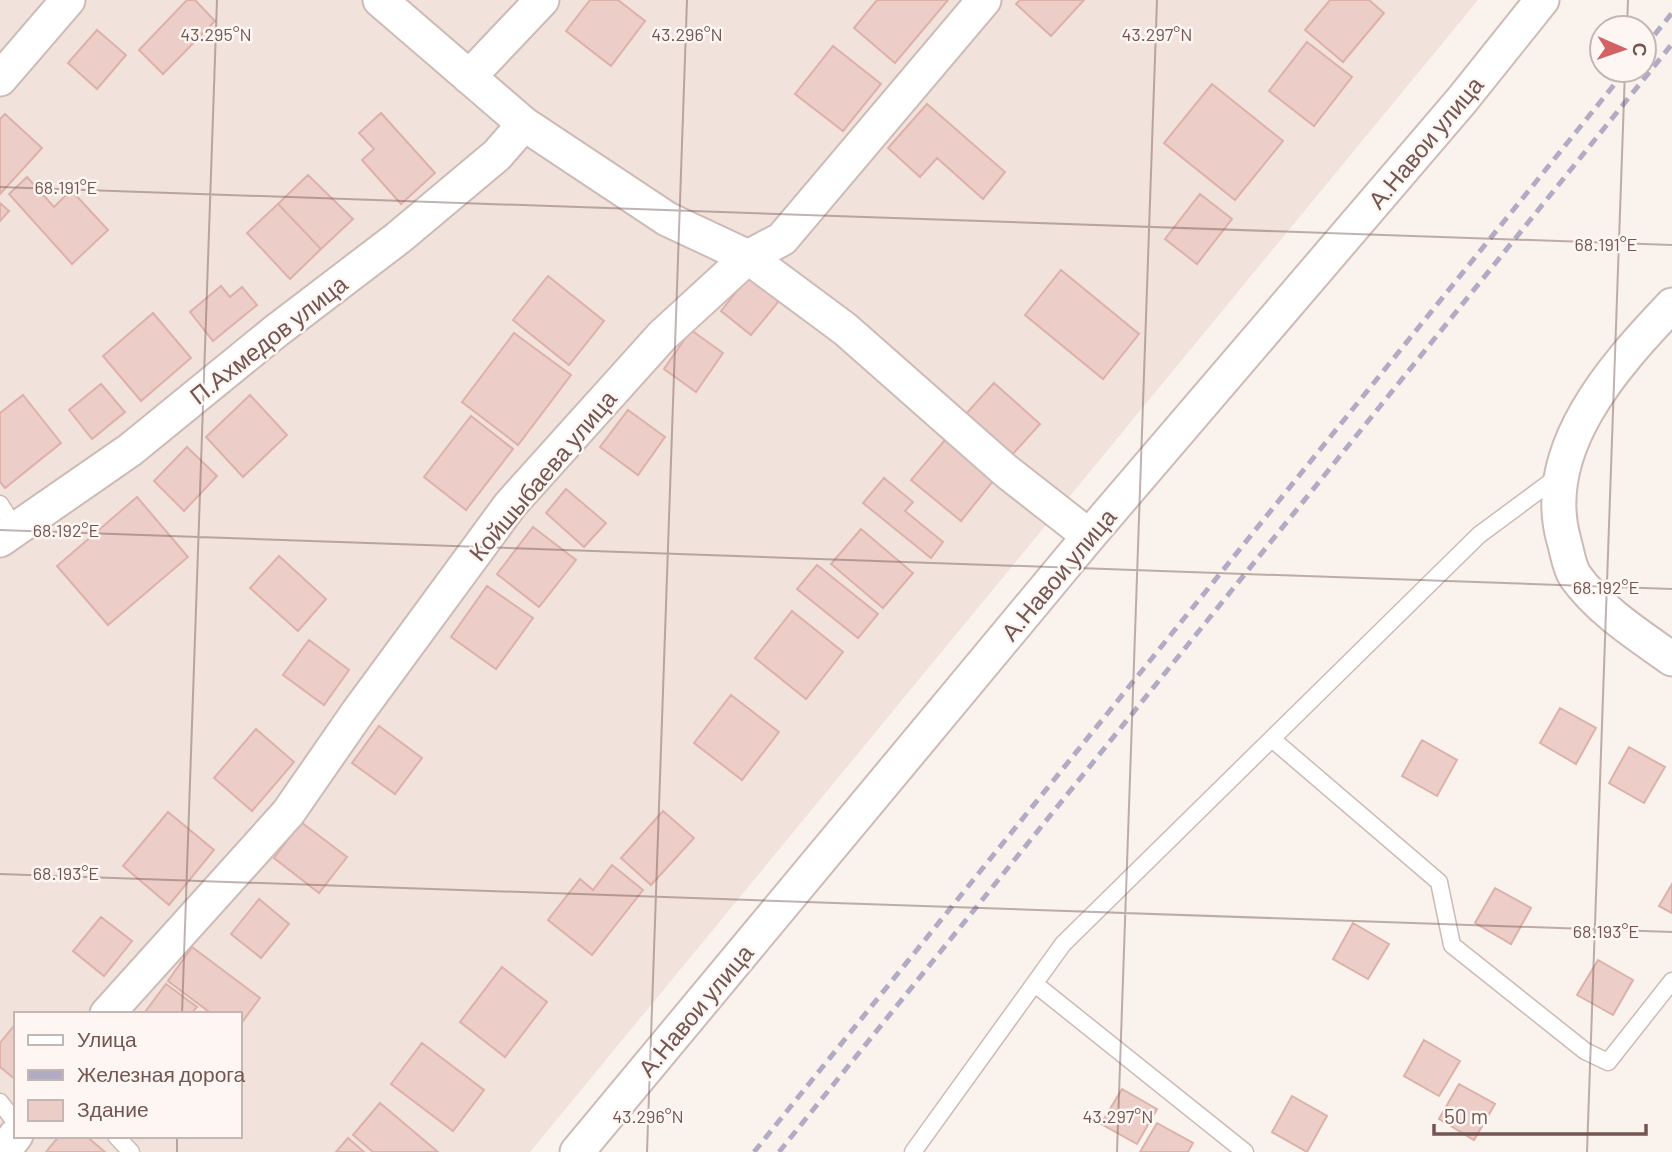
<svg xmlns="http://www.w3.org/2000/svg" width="1672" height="1152" viewBox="0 0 1672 1152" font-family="Barlow,sans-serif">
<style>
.residential{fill:#f1e2db;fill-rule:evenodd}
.building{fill:#edcdc7;stroke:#ddb1aa;stroke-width:2}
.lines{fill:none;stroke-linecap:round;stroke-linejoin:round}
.service-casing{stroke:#cebab6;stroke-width:19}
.minor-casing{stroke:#cebab6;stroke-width:37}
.service{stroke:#fff;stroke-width:16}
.minor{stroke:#fff;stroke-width:33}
.rail{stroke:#b2abc4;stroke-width:5;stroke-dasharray:10 7;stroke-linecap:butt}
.ticks{fill:none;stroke:#735652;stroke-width:2;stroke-opacity:0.45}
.labels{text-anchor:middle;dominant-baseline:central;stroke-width:5;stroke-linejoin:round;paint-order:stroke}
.street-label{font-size:24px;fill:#735652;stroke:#fdf6f3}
.ticks-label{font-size:18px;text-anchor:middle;fill:#735652;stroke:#fdf6f3;stroke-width:5;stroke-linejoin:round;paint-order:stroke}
</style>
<rect width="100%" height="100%" fill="#faf2ec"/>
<path class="residential" d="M0,0H1478L530,1152H0ZM16,1014H240V1136H16Z"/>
<path class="building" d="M187,0H195L215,21L163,74L139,50Z
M590,0H618L645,21L611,66L566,31Z
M877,0H948L895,63L854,28Z
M1020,0H1084L1051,36L1016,4Z
M1330,0H1369L1384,13L1343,62L1305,30Z
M97,30L126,55L97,89L68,63Z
M1307,42L1352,77L1314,126L1269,91Z
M833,46L881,84L843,131L795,94Z
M1212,84L1283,141L1235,200L1164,143Z
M927,104L1005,172L983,199L937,158L920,177L888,148Z
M381,113L435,173L401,204L362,160L374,149L359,133Z
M5,114L42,148L0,194V119Z
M308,175L353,219L321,249L278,204Z
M27,177L54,207L71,190L108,230L72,264L9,194Z
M1200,194L1232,219L1197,264L1165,239Z
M0,203L9,211L0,221Z
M278,204L321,249L290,279L247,233Z
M1061,270L1139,334L1103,379L1025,315Z
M548,276L604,321L569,365L513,320Z
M749,276L779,301L751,335L721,311Z
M221,286L230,297L242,287L257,305L213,341L190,312Z
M153,313L191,358L141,401L103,356Z
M691,330L723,353L696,392L664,369Z
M514,333L571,375L518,445L462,402Z
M994,383L1040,424L1011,456L965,415Z
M101,384L125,412L92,439L69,410Z
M23,395L61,443L5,488L0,482V413Z
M250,395L287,435L243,477L206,437Z
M628,410L665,437L638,475L600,447Z
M471,416L513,449L466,510L424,477Z
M945,440L994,480L961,521L911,480Z
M187,447L217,476L184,511L154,481Z
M884,478L913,502L905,511L943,542L931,558L863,503Z
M566,489L606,523L584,547L546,513Z
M137,497L188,557L108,625L57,566Z
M533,527L576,560L539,607L497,574Z
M861,529L913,573L883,608L831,564Z
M279,556L326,599L298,631L250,588Z
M817,565L878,614L858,638L797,589Z
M487,586L533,618L496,669L451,637Z
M792,611L843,652L806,699L755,658Z
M309,640L349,670L324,705L283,675Z
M731,695L779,732L742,780L694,743Z
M1560,708L1596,728L1576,764L1540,743Z
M379,726L422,758L395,794L352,763Z
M256,729L294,762L252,811L214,778Z
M1422,740L1457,760L1437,796L1402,776Z
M1629,747L1665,767L1644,803L1609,783Z
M663,811L694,838L651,885L621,858Z
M168,812L214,850L169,905L123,866Z
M301,822L347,857L319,893L274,858Z
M612,865L643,890L592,955L548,920L580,879L593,890Z
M1672,884V913L1659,906Z
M1495,888L1531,908L1511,944L1475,923Z
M259,899L289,924L261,958L231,934Z
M101,917L132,941L104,976L73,951Z
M1353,923L1389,944L1368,979L1333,959Z
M192,947L260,998L240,1025V1014H212L168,981Z
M1598,960L1633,980L1613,1015L1577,995Z
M502,967L547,1002L505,1057L460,1022Z
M166,984L197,1007L191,1014L145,1012Z
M16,1023V1080L0,1067V1043Z
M1424,1040L1460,1061L1439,1096L1404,1076Z
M422,1043L484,1090L453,1131L391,1084Z
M1459,1084L1495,1104L1474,1140L1439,1119Z
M1122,1089L1157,1109L1137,1144L1101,1124Z
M1292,1096L1327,1116L1307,1152L1272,1132Z
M380,1103L438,1152H373L353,1135Z
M1157,1123L1193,1143L1188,1152H1140Z
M59,1136H86L105,1152H46Z
M348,1138L364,1152H336Z"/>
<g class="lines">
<defs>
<path id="service" d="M0,504L15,528
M1272,739L1439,882L1452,945L1585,1051L1608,1062L1672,981
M1035,984L1245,1152
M0,1102L16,1123
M116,1136L131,1152
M913,1152L1063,944L1479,535L1560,475"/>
<path id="minor" d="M380,0L524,124L667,219L748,257L845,329L1006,471L1089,536
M469,77L542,0
M0,79L68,0
M1672,305C1614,366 1538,450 1564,541C1567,551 1569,567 1575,576C1599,610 1638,635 1672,659
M0,540L130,450L276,331L398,238L497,155L524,124
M107,1014L288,813L358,712L510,505L662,336L748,257L782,239L984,0
M3,1152L16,1135
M577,1152L1089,536L1462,100L1542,0"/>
</defs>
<use href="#service" class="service-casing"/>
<use href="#minor" class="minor-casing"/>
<use href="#service" class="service"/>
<use href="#minor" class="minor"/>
<path class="rail" d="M1644,48L1672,13
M754,1152L1626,70
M779,1152L1672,44"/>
</g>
<path class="ticks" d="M1627,28L1628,0M0,187L1672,245M0,530L1672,589M0,874L1672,932M182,1014L217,0M177,1152V1136M647,1152L687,0M1117,1152L1157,0M1587,1152L1625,70"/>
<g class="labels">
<g class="street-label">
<text transform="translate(1425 142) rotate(-50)">А.Навои улица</text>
<text transform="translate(268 339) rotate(-38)">П.Ахмедов улица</text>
<text transform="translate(542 475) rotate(-50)">Койшыбаева улица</text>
<text transform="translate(1058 574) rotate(-50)">А.Навои улица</text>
<text transform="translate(695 1010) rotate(-50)">А.Навои улица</text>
</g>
</g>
<g class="ticks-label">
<text x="216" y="41">43.295°N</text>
<text x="687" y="41">43.296°N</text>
<text x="1157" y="41">43.297°N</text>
<text x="66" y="194">68.191°E</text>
<text x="1606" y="251">68.191°E</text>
<text x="66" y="537">68.192°E</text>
<text x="1606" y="594">68.192°E</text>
<text x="66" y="880">68.193°E</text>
<text x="1606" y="938">68.193°E</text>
<text x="648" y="1123">43.296°N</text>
<text x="1118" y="1123">43.297°N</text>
</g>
<rect x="14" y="1012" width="228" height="126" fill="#fdf6f3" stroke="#c6b6b3" stroke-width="2"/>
<rect x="28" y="1035" width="35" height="10" fill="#ffffff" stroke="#c6b6b3" stroke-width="2"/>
<text x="77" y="1047" font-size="21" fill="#735652">Улица</text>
<rect x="28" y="1070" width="35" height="10" fill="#b2abc4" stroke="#c6b6b3" stroke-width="2"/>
<text x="77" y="1082" font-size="21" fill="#735652">Железная дорога</text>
<rect x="28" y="1100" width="35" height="21" fill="#edcdc7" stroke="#c6b6b3" stroke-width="2"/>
<text x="77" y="1117" font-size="21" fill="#735652">Здание</text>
<g transform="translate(1623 49) rotate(92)"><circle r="33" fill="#fdf6f3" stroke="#c6b6b3" stroke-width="2"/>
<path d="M0-5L12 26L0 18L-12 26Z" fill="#d46264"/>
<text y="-10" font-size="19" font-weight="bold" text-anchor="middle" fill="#735652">С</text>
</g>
<path d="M1434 1124v10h212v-10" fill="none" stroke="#735652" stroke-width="3.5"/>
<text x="1444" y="1124" font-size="21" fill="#735652" stroke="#fdf6f3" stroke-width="5" paint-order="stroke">50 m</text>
</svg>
